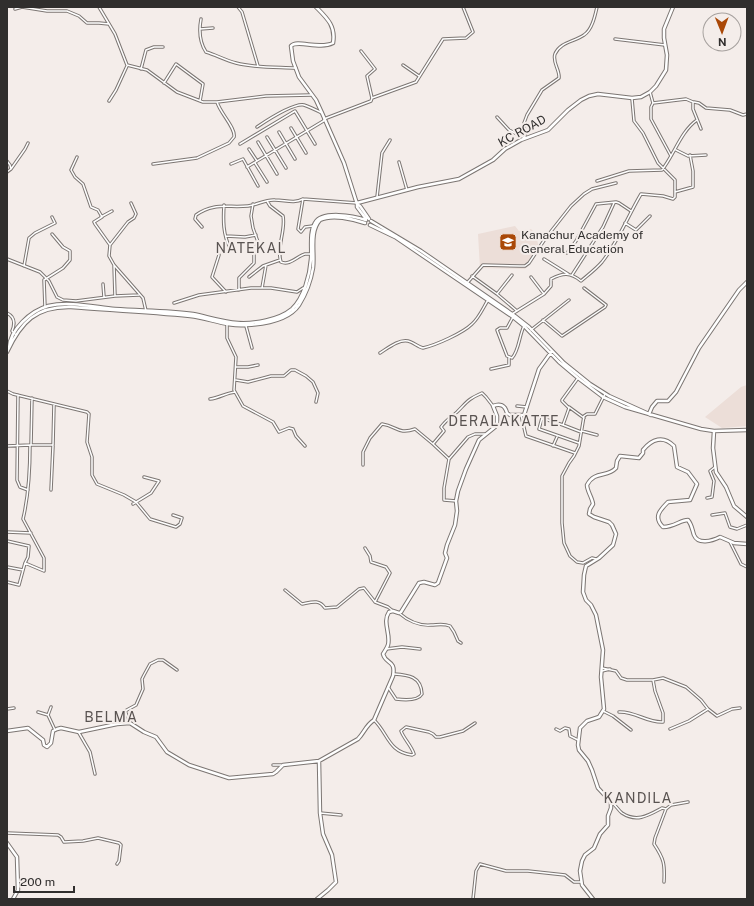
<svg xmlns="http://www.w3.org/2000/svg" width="754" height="906" viewBox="0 0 754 906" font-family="'Public Sans',sans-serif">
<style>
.built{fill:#ecded8}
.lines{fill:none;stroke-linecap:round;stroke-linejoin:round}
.street-casing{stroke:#7c7673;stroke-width:3.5}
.secondary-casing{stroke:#7c7673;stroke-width:4.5}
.street{stroke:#fff;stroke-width:1.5}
.secondary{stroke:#fff;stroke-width:2.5}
.labels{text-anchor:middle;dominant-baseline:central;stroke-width:4;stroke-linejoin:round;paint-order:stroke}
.street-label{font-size:12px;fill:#302e2d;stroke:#f4edea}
.poi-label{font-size:12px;fill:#302e2d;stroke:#f4edea;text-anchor:start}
.quarter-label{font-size:14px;letter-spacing:1px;fill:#595351;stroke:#f4edea}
</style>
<rect width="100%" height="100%" fill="#f4edea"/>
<path class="built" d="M515,226L519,231L531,229L536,234L539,249L525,269L480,268L478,234Z
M747,385V426L722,428L705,417L741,387Z"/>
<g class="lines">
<defs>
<path id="street" d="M99,7L115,34L127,65L147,70L177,92L203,102H217L266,96L311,95
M238,7L242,12L258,66
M15,9L22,7L47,11H67L79,16L87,23H99L109,24
M201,19C199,30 200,43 206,52C216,55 225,60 236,63C255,68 276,67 296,68
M200,29L213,28
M615,39L665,45
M361,51L375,69L367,76L372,98
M403,65L419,76
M141,69L146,50L154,47H163
M164,83L176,64L203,84L200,101
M650,92L653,103L651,107V119L671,156
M109,101L116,90L127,66
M694,102L699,103L706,108L730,110L743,115L747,114
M653,103L686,99L693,102V109L701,129
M497,117L509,130L525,138L524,123L527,115L542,90L559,78C560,70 552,62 555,54C560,42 574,42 584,35C592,30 595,16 597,7
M324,119L371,101L372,98L416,82L443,39L466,38L473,32L463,7
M257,127C266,121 293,103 304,105C310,107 316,110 322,113
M291,128L306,153
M279,132L295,159
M267,137L286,168
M258,142L277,174
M240,144L295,111L315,144
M249,149L257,161
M676,150L688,156L706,155
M77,157L71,170L75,177L83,184L91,207L98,210L102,217L94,222L95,224L110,245
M7,161L10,165L11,169L7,172
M399,162L407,190
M255,163L267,182
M153,164L197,158L229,143L234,137C236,128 220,113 217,102
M231,164L243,159L258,186
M247,167L325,120
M11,169L25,149L28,143
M597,181L629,171L662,170C674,155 681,131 697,120
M675,192L693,187V171L690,155
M377,197L382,153L390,140
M303,199L298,229L301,232L305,227L313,226
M267,201L270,206L283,216C286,231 276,247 281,262C290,266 297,256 305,254C307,254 310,254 312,254
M131,203L136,214L134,218L128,222L110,245L109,256L114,265L143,298L146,311
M224,205C223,220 223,235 230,248
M101,217L112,211
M625,223L636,230L650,216
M202,227L195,219L196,215C214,202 228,208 248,206C257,205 266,199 275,200C285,200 294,204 303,199L357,203
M226,236L245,237L256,235
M567,253L576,241L596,204L616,202L619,203L631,211
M219,255L212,277L226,292
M7,259L40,272L49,281L57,297L63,300L76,301L115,296L139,295
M544,259L568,274
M114,265L115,296
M24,266L29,238L35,233L55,223L52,217
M572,275L603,227L614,203
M472,276L497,294L512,275
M249,277L263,266L280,260
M531,277L544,294
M467,283L483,265L520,266H525L529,263L545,239L571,206L584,194L592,189L616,183
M103,284L104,297
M262,288L266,265
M239,290V278L254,263V252L258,242L253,228L251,216L253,204
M497,294L517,311
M174,303L199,295L251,288H271L297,292L303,288H305
M45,307L44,280L63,268L70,260V251L63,247L52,234
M7,313C15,317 15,324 12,331L16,335
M512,314L544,294L551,286V279C563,273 570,272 581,281C588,275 596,269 602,262C618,242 628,216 641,194L663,196L673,199L675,197V180L658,163L643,133L634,121L632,99
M513,317L507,328H500L497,330L507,356L512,358C519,351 519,336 524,326
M543,320L562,336L605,307L606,305L584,288
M227,325V338L236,357L234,390L243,406L273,422L279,432L289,428L293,429L296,436L305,446
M246,326L252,348
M531,330L569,300
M380,353C388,348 399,339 408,341C413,342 418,347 423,348C436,345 463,333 472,324C479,318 483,308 488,300
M236,367H248L258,365
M491,369L509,365V358
M578,378L562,400V401L569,408L563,425L542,418L539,429L579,443
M236,380L248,382L271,376H284L291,370H295L306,376L313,382L318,393L316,402
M7,391L13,394L87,412L89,414L87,442L92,457V475L97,484L124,495L136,502L150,519L176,527L180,524L182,518L173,515
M18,395L17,480L20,487L28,490
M210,399C219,398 226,393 235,392
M517,406L527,407
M569,407L584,418
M521,415L526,436L575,453
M563,425L581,432
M582,431L597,435
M433,444L444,431L441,427C446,420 450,418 457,412C467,402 468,399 482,393L486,397L493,406
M31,445H53L54,404
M7,446L30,445
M553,446L557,437
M363,465V452L370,438L382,424C397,426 398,435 415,429L433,444L449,459
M51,490L53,446
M707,498L712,497L714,481L710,471L715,467
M456,501L444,500V488L449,459L468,437L475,434H485
M133,504L151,493L159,481L144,477
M712,515L725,513L730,527L737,529L747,525
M7,532L31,533
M7,541L29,546L28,557L25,563
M730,542L741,564L747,567
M365,548L370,556L371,562L386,567L390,573L375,602
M596,559L592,558L583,563L577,562L570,556L564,543L562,523V476L569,463L574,456L579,446L584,416L587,414H595L605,394
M7,567L23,570
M7,582L19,585L25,563L44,571V558L23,519C29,494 30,470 30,445H31L32,398
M285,590L302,604C312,602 319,599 325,608L337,607L359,589L364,588L375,602L388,607L393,611
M399,613C407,620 419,626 431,625C437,625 443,623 450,626L454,632L458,641L461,643
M386,649L402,647L420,649
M602,668L616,671L621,678L627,680H653L663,678L686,687L701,700L708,709L717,716L732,709L740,708
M602,671L610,669
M388,687L396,699C404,700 418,701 422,694C421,676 408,675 394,674
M7,709L14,708
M603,711L613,716L631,730
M38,712L48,715L55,730
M619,712C635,711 647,723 663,722V713L655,691L653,680
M48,715L51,707
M374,720C388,733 388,752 412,755L414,754C411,745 404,739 401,731L406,727L429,732L433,734L436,737H440L463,731L475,723
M130,723L125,711L136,705L143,689L142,679L144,675L150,664L158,660H163L177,670
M556,729L560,731L565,728L569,729L570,736L578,740
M670,729L689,721L708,709
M79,733L90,752L95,774
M273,765H281
M611,802C616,805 618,810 622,813C637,823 649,815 662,808L666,809
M320,813L341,815
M7,833L58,835L61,837L64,842L83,841L98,838L119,843L121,845L119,861L117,864
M664,882C665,864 664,859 654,844L655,838L666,809L671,805L688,802
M473,899L476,871L480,864L506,871H528L565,875L574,882H581"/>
<path id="secondary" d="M316,7C327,18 336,26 333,43C319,50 297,39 291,46L293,61L299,77L316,100L322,113L344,163L357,204
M357,203L418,187L459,179L493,160L505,149L521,140L548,130L568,110L581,100L589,96L598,94L632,98L641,97L650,92L656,86L666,70L667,55L664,38V29L673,7
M366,219L357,207V204L360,206L369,219
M371,221L421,251L515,316L529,327L564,363L590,384L609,396L651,415
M370,225L395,237L513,317L524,326L559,362L578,378L603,397L625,407L701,429L714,431L747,430
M9,348C10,329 31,311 48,306C69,301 94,307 115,309C140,311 167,310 193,314C208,317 222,322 238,323C254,324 279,320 292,309C304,298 310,274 311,259C312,248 309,233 315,223C322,210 354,216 366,220
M7,352C21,322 36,306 71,307C111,310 151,312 190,316C209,318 227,327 247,325C264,324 289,320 299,305C306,294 311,280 313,268C315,253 309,232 320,220C332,214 353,219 365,223
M649,414L652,407L657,401H668L676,392L699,348L739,290L747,282
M714,431L713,448L716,472L726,487L734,506L747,517
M7,731L28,728L43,740L44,745L47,747L51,743L53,731L57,729L61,728L79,732L117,724L130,723L144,732L156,737L167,752L189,765L229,778L273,774L276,772L283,765L319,761
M7,843L17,857L18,890L13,899
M317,899L328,890L336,882L332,855L323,834L320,813L319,761L358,739C364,733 366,725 374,720L393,676C396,659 386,665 383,654C385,651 387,648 388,645C391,634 382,622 389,612L393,611L399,613L401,612L419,583L424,582L435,585L438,583L447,558L445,553L447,545L455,525L457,511L456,501L458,491L466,469L479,440L495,427L497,423V416L493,406C500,403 505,405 507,413L510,415H524L539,369L552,351
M593,899L582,885L580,871L582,861L585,855L594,848L600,834L608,825V816L611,808V802L598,788L592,770L588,761L579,750L578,745L580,728L587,721L599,717L604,709L601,677L603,650L596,615L591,605L586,600L583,592L584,575L586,566L599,558L613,545L616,534L612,525L609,522L594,517L589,514L590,509L593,504C592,497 587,491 587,485C595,470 607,478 616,468L617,461L620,456L639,458L643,453V450C652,439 663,435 674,446L677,467L688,472L697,484L690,500L668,502C660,510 653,517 663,527C675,527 680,520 688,520C692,525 692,529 694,535C698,545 712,541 720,537L734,543L747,544"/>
</defs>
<use href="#street" class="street-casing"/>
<use href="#secondary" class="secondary-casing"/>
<use href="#street" class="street"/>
<use href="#secondary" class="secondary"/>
</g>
<defs>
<symbol id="university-square" viewBox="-11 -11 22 22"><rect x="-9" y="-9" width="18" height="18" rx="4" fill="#aa4807" stroke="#f4edea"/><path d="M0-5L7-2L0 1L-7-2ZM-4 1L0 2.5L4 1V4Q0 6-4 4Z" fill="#fff"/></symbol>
</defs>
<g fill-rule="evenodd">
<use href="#university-square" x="498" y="232" width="20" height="20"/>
</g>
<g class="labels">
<g class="street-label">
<text transform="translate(522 131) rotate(-29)">KC ROAD</text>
</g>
<g class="poi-label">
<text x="521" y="235">Kanachur Academy of<tspan x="521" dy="14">General Education</tspan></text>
</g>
<g class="quarter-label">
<text x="251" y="248">NATEKAL</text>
<text x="504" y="421">DERALAKATTE</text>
<text x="111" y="717">BELMA</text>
<text x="638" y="798">KANDILA</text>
</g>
</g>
<rect width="754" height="906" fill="none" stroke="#302e2d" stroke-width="16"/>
<g transform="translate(722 32) rotate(179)"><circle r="19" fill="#f4edea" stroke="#a6a19e"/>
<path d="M0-3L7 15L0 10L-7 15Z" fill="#aa4807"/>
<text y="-6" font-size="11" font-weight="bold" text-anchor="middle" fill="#302e2d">N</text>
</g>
<path d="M14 886v6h60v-6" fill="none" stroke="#302e2d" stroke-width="2"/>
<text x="20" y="886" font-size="12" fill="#302e2d" stroke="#f4edea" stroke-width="3" paint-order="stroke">200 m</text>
</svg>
